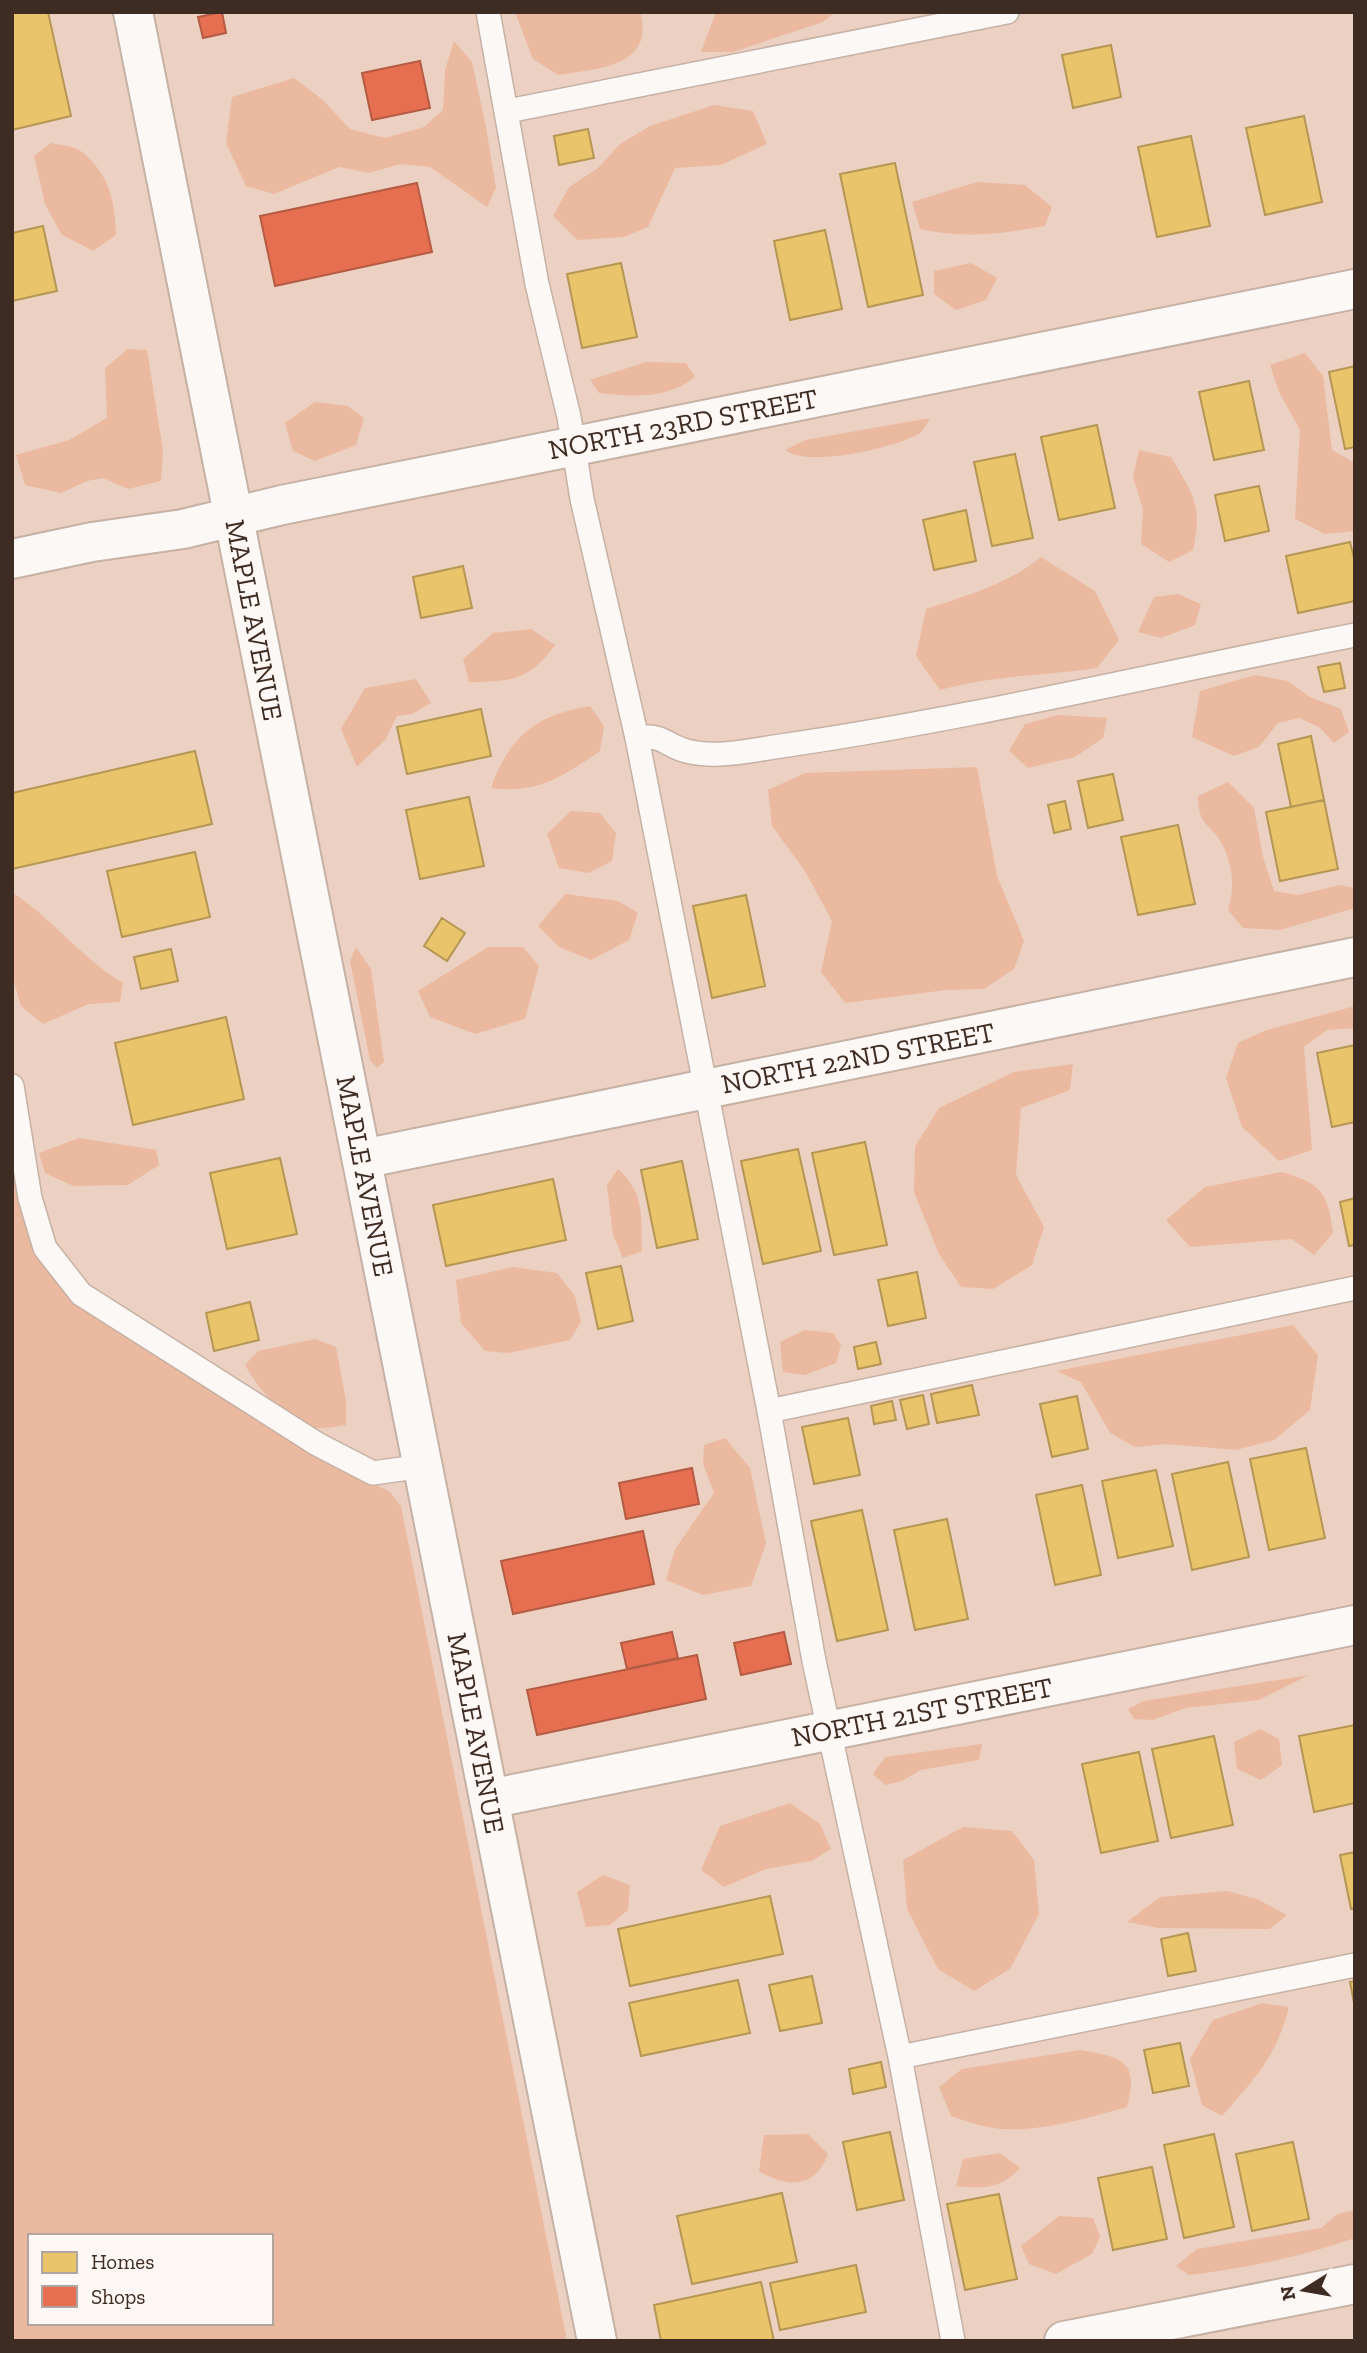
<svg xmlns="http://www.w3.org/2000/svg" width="1367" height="2353" viewBox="0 0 1367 2353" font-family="'Zilla Slab',serif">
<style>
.green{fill:#ebb99f;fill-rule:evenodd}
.homes{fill:#e9c46a;stroke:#b69654;stroke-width:2}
.shops{fill:#e76f51;stroke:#b45b43;stroke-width:2}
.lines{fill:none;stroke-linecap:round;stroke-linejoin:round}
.service-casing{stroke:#c6b1a5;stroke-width:26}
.minor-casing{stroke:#c6b1a5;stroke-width:42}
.secondary-casing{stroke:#c6b1a5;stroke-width:42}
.service{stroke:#fcf8f6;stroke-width:23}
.minor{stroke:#fcf8f6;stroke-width:38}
.secondary{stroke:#fcf8f6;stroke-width:38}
.labels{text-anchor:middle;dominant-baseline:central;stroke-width:7;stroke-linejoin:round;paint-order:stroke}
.street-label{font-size:28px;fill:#3e2b21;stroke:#fdf7f5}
</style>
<rect width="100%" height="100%" fill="#ecd1c2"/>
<path class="green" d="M515,12H640C656,67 596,69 558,75L533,59Z
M716,12H835L823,22L733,52H701Z
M454,41L472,62L486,127L496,188L487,207L430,167L400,164L369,173L339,167L274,194L246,186L226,143L232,97L294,78L323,100L350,129L385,138L424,127L443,110L445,70Z
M714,105L753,111L767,144L721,165L675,168L648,227L624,237L577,240L553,216L569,187L598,168L620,144L650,126Z
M51,143C60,145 75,146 82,152C110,175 115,202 116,235L93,251L61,234L45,204L34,156Z
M977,182L1025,185L1052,207L1045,226C1001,234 964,239 920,229L912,202Z
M971,263L997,278L986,300L956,310L934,294V271Z
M128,349L147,350L163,451L161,481L128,489L103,478L87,481L61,493L25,485L16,455L69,440L107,418L105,368Z
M1305,353L1323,376L1332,450L1355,463V531L1325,534L1295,519L1300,430L1279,392L1270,365Z
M646,362L686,363L695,377C668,399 632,397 599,393L590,380Z
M315,402L348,406L364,418L356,445L315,461L293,451L285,423Z
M930,418C927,424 923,432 917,435C892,448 808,468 785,450L805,440Z
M1139,450L1171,457C1193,494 1203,506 1193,550L1169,562L1141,544L1143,509L1133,477Z
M1041,557L1095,591L1119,640L1097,668C1044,676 992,675 940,690L916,656L926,609C966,596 1008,584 1041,557Z
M1178,594L1201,604L1195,625L1161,638L1138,632L1154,597Z
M531,629L555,645C530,680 510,682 469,682L463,659L493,633Z
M1255,675L1288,681L1310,697L1341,709L1349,732L1334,743L1319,727L1299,718L1278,723L1259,747L1234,756L1192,737L1200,691Z
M416,679L431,703L412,714L397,716L385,740L357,767L341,729L365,688Z
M590,706L604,726L600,751C562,777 538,794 491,788C508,737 538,714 590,706Z
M1058,715L1107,718L1103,738L1075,757L1028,768L1009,751L1025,724Z
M977,767L997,876L1024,941L1014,969L984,989L946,990L845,1003L821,972L832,921L805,871L772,826L768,790L805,773Z
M1228,782L1254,808L1263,857L1274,891L1298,895L1340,885L1355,888V908L1280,930L1243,928L1228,910C1235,889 1233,864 1222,844C1209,820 1199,829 1198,796Z
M571,811L600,813L616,833L612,861L588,873L559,868L547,834Z
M12,892C53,919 81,958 123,983L120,1002L89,1004L43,1024L21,1006L12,975Z
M565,894L618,901L638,913L629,940L591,960L559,947L538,926Z
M356,947L371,969L384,1062L377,1068L370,1060L350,961Z
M488,947H523L539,966L525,1019L475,1034L430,1017L418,991Z
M1355,1006V1028L1327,1030L1304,1047L1312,1150L1279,1161L1242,1127L1226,1078L1238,1043L1264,1031Z
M1073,1064L1070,1090L1021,1108L1016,1175L1044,1227L1032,1265L993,1289L961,1287L939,1254L914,1192L915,1147L939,1108L1014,1072Z
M12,1138L60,1280L360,1476L390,1492L401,1506L567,2341H12ZM30,2236H271V2323H30Z
M79,1138L156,1150L159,1165L128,1185L73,1186L45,1173L39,1153Z
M618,1169C645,1193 641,1217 642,1251L623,1258L613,1235L607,1185Z
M1281,1172C1321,1183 1328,1192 1333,1233L1314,1255L1292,1239L1190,1247L1166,1220L1205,1187Z
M513,1267L557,1273L575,1296L581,1322L570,1340L508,1353L485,1351L461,1323L456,1280Z
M1293,1325L1318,1355L1310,1410L1274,1440L1236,1450L1167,1444L1135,1447L1110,1433L1081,1382L1056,1371Z
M805,1330L833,1333L841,1345L836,1363L805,1375L783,1372L780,1342Z
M315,1339L336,1347L346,1401V1425C337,1426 327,1429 318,1428C289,1426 258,1389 245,1365L258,1351Z
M725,1438L750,1468L766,1544L751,1586L703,1595L666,1580L675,1549L714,1493L703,1464L704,1445Z
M1309,1675L1259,1700L1185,1708L1153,1720L1134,1719L1128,1709L1144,1701Z
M1260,1729L1279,1739L1282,1765L1261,1780L1237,1769L1234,1742Z
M982,1744L979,1760L921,1770L902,1781L885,1785L873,1774L885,1757Z
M790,1803L820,1824L831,1849L812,1861L766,1869L724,1887L701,1870L720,1826Z
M963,1827L1012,1831L1034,1860L1039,1914L1010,1969L974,1991L938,1969L907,1909L903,1860Z
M603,1875L630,1885L628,1910L610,1925L586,1927L577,1892Z
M1227,1891L1257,1899L1287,1915L1270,1929L1159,1928L1127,1922L1160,1897Z
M1262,2003L1289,2007C1276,2058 1255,2078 1222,2116L1202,2105L1190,2059L1213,2020Z
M1080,2050C1121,2057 1140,2060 1127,2107C1087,2118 1029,2136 988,2127C976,2125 963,2120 951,2116L939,2087L962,2069Z
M808,2134L828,2154C815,2189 787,2188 759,2171L764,2135Z
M1000,2153L1020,2168C1002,2189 982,2189 956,2186L963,2159Z
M1355,2210V2238C1301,2257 1246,2268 1189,2275L1176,2266L1197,2249L1321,2228L1338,2214Z
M1059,2216L1093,2218L1100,2237L1092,2254L1056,2274L1029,2264L1021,2246Z"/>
<path class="homes" d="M12,12H48L71,116L12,130Z
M1111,45L1121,97L1073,108L1062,55Z
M1304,116L1322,202L1265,215L1246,128Z
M588,129L594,158L559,165L554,136Z
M1191,136L1210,226L1157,237L1138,147Z
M895,163L923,295L868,307L840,174Z
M43,226L57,291L12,301V233Z
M825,230L842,309L790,320L774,241Z
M621,263L637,337L582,348L567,274Z
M1355,366V447L1345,449L1329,372Z
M1249,381L1264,450L1214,460L1199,392Z
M1097,425L1115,508L1059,520L1041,437Z
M1015,454L1033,538L992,546L974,462Z
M1259,486L1269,531L1225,541L1215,495Z
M966,510L976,561L934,570L923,520Z
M1350,542L1355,562V601L1298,613L1286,556Z
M463,566L472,608L421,618L413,577Z
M1340,663L1345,688L1324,692L1318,667Z
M481,709L491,756L407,774L397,727Z
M1311,736L1324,800L1291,807L1278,744Z
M195,751L212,824L12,869V793Z
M1113,774L1123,820L1088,828L1078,781Z
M469,797L484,866L420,879L406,810Z
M1324,800L1338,869L1280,881L1266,812Z
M1065,801L1071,829L1054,833L1048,805Z
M1178,825L1195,904L1138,915L1121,837Z
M195,852L210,917L122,937L107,871Z
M746,895L765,986L712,998L693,906Z
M442,918L465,933L447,961L424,946Z
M171,949L178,981L141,989L134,957Z
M226,1017L244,1099L133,1125L115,1043Z
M1355,1045V1122L1332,1127L1317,1053Z
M865,1142L887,1245L834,1255L812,1153Z
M798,1149L821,1251L763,1264L741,1161Z
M280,1158L297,1234L227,1249L210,1173Z
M682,1161L698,1239L657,1248L641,1170Z
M553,1179L566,1240L446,1266L433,1205Z
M1355,1198V1245L1349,1246L1340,1202Z
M621,1266L633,1321L598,1329L586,1273Z
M917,1272L926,1318L888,1326L878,1280Z
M250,1302L259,1340L214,1351L206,1313Z
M876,1342L881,1364L858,1369L854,1347Z
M972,1385L979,1415L937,1423L931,1394Z
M923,1395L929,1424L907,1429L900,1400Z
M1077,1396L1088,1449L1052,1457L1040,1404Z
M892,1401L896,1420L874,1424L871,1406Z
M848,1418L860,1475L814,1484L802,1427Z
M1306,1448L1325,1538L1269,1550L1250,1459Z
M1228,1462L1249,1557L1192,1570L1172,1474Z
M1156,1470L1173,1546L1118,1558L1102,1481Z
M1082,1485L1101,1575L1055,1585L1036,1495Z
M862,1510L888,1630L837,1641L811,1521Z
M947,1519L968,1619L915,1630L894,1530Z
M1355,1725V1803L1314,1812L1299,1736Z
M1214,1736L1233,1825L1171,1838L1152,1749Z
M1139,1752L1158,1841L1101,1853L1082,1764Z
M1355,1852V1908L1351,1909L1340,1855Z
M770,1896L783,1954L630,1986L618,1929Z
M1188,1933L1196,1971L1168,1976L1161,1939Z
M812,1976L822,2023L780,2031L769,1985Z
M738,1980L750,2033L641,2056L629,2003Z
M1355,1981V2008L1350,1982Z
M1180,2043L1189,2086L1153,2093L1144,2050Z
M881,2062L886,2087L853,2094L849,2069Z
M890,2132L904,2200L857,2210L843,2142Z
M1214,2134L1234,2227L1184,2238L1164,2145Z
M1293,2142L1309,2219L1252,2231L1236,2154Z
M1152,2167L1167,2239L1113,2250L1098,2178Z
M782,2193L797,2262L692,2284L677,2216Z
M999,2194L1017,2279L965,2290L947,2204Z
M856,2265L866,2312L780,2330L770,2283Z
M761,2282L774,2341H661L654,2305Z"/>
<path class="shops" d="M222,12L226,33L203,38L198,17Z
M420,61L430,108L372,120L362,73Z
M417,183L432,252L275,286L260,216Z
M692,1468L699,1504L626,1519L619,1483Z
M643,1531L654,1584L513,1614L501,1561Z
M672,1632L678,1658L627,1669L621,1643Z
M784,1632L791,1664L741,1675L734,1643Z
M697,1655L706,1699L537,1735L527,1690Z"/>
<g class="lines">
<defs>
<path id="service" d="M488,12L537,284L569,417L582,499L637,738L769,1411L814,1661L900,2057L953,2341
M508,111L1007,12
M637,738C665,733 667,748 691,752C719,758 753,750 781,746C974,718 1164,672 1355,635
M12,1086L30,1198L45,1248L81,1294L317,1444L373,1473L423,1466
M769,1411L1355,1288
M900,2057L1355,1965"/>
<path id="minor" d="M12,559L92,542L183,529L282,505L1355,289
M362,1159L1355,957
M489,1799L1355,1625
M1064,2341L1355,2284"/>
<path id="secondary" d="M133,12L597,2341"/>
</defs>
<use href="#service" class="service-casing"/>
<use href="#minor" class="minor-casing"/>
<use href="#secondary" class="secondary-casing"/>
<use href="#service" class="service"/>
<use href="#minor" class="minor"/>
<use href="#secondary" class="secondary"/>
</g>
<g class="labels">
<g class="street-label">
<text transform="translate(683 424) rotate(-11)">NORTH 23RD STREET</text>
<text transform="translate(254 620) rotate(79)">MAPLE AVENUE</text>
<text transform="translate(858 1058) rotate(-11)">NORTH 22ND STREET</text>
<text transform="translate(365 1176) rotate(79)">MAPLE AVENUE</text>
<text transform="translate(922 1712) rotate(-11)">NORTH 21ST STREET</text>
<text transform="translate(476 1733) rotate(79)">MAPLE AVENUE</text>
</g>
</g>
<rect width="1367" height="2353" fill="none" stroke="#3e2b21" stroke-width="28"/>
<rect x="28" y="2234" width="245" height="91" fill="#fdf7f5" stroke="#b1a5a0" stroke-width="2"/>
<rect x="42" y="2252" width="35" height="21" fill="#e9c46a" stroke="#b1a5a0" stroke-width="2"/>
<text x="91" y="2269" font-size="21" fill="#3e2b21">Homes</text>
<rect x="42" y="2286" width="35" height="21" fill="#e76f51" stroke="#b1a5a0" stroke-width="2"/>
<text x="91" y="2304" font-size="21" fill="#3e2b21">Shops</text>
<g transform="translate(1304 2290) rotate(259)" stroke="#fdf7f5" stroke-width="5" paint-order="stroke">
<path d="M0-5L12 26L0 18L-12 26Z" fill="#3e2b21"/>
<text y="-10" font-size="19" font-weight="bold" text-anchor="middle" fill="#3e2b21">N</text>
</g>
</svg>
